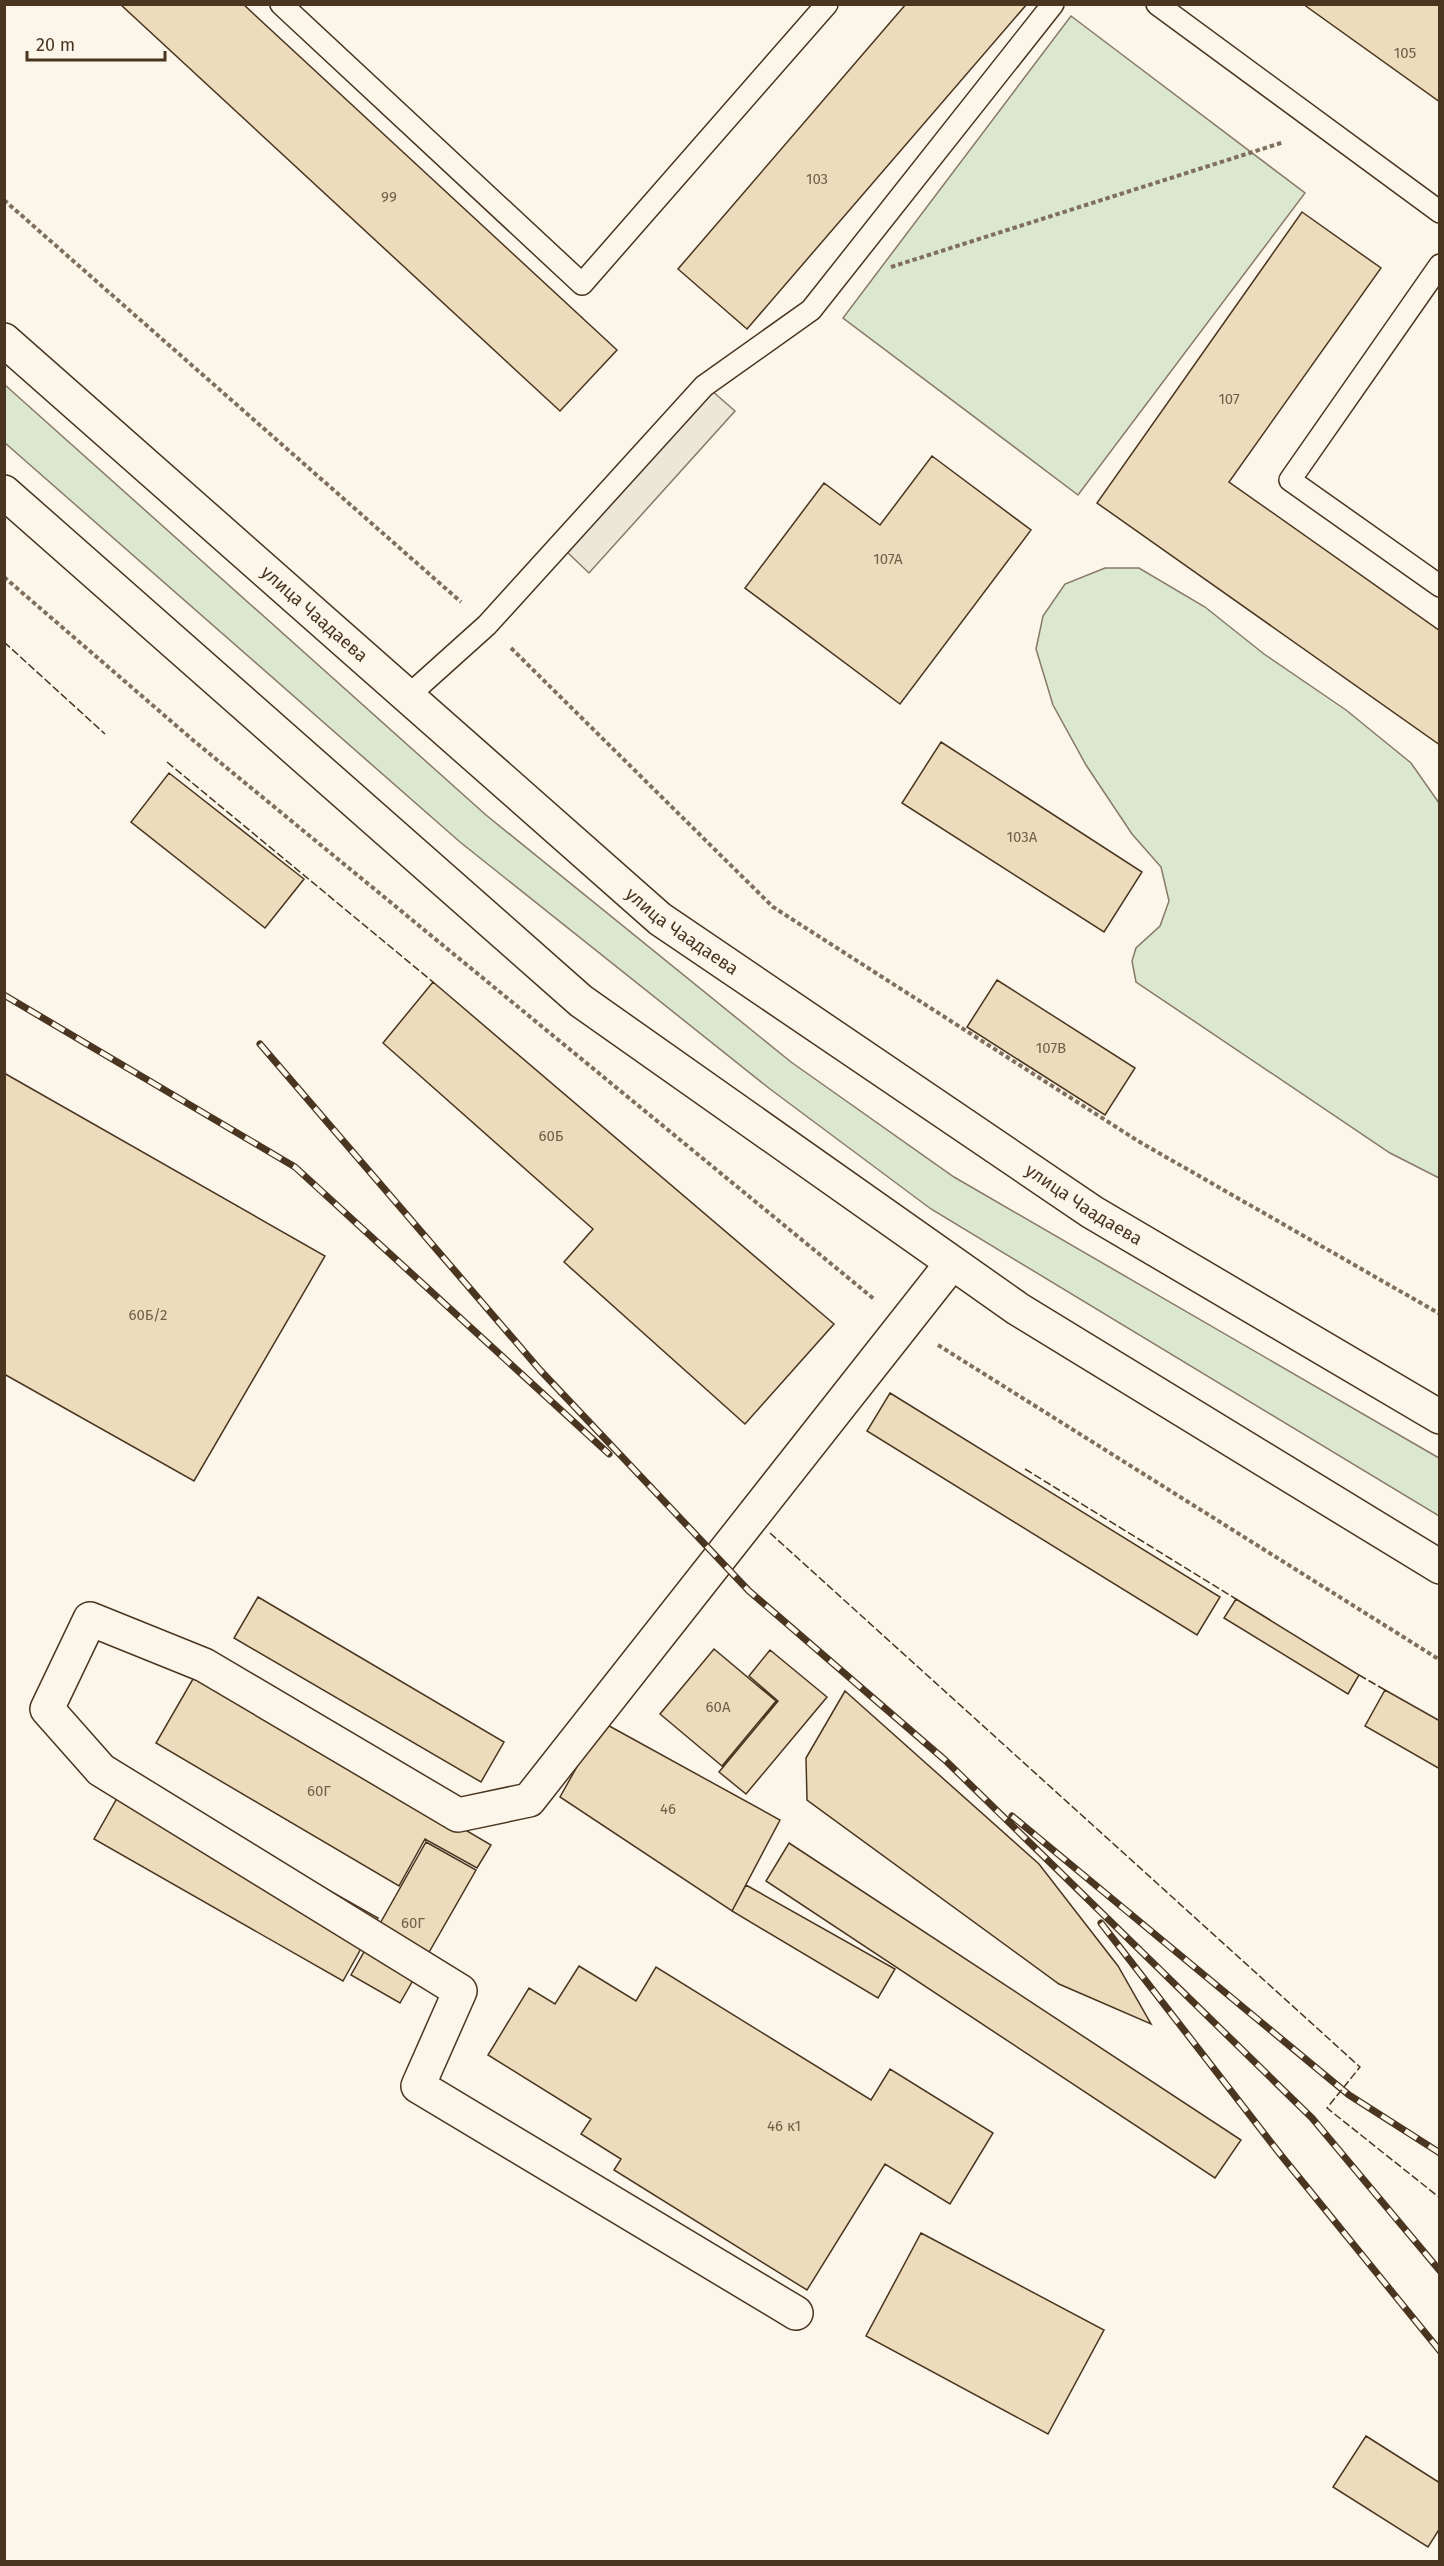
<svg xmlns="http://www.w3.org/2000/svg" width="1444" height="2566" viewBox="0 0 1444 2566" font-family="'Fira Sans',sans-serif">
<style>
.green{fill:#dce7d0;stroke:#887966;stroke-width:1.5}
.parking{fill:#ede7d9;stroke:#887966;stroke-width:1.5}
.building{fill:#ecdcbc;stroke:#4a3520;stroke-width:1.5}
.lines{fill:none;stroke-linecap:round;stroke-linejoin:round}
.lane-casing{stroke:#4a3520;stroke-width:24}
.street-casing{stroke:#4a3520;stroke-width:36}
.primary-casing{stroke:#4a3520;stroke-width:36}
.path{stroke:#7f6f5c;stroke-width:4;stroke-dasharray:4.5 3;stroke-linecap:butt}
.lane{stroke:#fbf6e9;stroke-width:21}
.street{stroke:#fbf6e9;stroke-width:33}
.primary{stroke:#fbf6e9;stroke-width:33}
.rail-casing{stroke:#4a3520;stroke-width:7}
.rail{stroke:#fbf6e9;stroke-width:4.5;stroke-dasharray:14;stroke-linecap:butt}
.fence{stroke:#4a3520;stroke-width:1.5;stroke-dasharray:8 3;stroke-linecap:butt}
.labels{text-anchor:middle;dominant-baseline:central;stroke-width:4.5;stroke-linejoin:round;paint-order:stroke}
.number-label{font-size:15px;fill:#725f47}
.street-label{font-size:18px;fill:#4a3520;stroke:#fbf6e9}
</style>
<rect width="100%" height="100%" fill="#fbf6e9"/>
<path class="green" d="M1071,16L1305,193L1078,495L843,318Z
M5,385L486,815L791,1062L954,1177L1439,1458V1516L931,1209L770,1089L460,842L5,443Z
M1105,568H1139L1205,607L1264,654L1346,710L1411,763L1439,803V1178L1390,1153L1136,982L1132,961L1136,948L1160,926L1169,901L1161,867L1132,834L1086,765L1053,705L1036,649L1043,616L1065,584Z"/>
<path class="parking" d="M711,390L735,411L589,573L566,551Z"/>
<path class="building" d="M120,4H243L617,350L560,411Z
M906,4H1027L747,329L678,269Z
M1303,4H1440V102Z
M1302,212L1381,268L1229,482L1440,631V745L1097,503Z
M932,456L1031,530L900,704L745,588L824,483L880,525Z
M941,742L1142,872L1104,932L902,803Z
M169,773L304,879L265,928L131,822Z
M997,980L1135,1068L1105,1115L967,1027Z
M433,982L834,1324L745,1424L564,1262L593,1229L383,1043Z
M4,1073L325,1256L194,1481L4,1374Z
M890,1393L1220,1597L1197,1635L867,1431Z
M258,1597L504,1742L481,1782L234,1638Z
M1236,1599L1359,1675L1348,1694L1224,1618Z
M714,1649L776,1701L722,1766L660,1714Z
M770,1650L827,1697L746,1794L719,1772L778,1701L749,1676Z
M197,1672L491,1845L477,1868L425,1839L399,1886L156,1743Z
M1385,1690L1440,1721V1769L1365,1726Z
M845,1691L1039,1864L1118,1966L1151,2024L1059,1984L807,1800L806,1758Z
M602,1722L780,1820L732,1911L560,1797Z
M129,1777L378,1918L343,1981L94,1839Z
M426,1842L476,1870L400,2003L351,1975Z
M789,1843L1241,2140L1215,2178L766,1881Z
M746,1885L895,1969L878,1998L732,1911Z
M579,1966L636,2001L656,1967L871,2100L890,2069L993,2133L950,2204L885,2164L807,2290L614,2170L621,2159L581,2134L591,2119L488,2055L529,1988L555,2004Z
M921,2233L1104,2330L1048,2434L866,2336Z
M1366,2436L1440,2483V2528L1428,2547L1333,2487Z"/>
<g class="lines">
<defs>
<path id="lane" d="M281,4L582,284L827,4
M1157,4L1440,212
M1440,265L1290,480L1440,586
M408,696L487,625L704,386L811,310L1053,4"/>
<path id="street" d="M796,2313L418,2086L460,1991L101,1770L47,1709L90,1619L204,1665L458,1815L529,1800L952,1263"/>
<g id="primary">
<path id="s1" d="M4,340L660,919L1092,1212L1440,1417"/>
<path d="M4,492L581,1001L1018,1309L1440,1567"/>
</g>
</defs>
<use href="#lane" class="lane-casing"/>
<use href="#street" class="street-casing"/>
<use href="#primary" class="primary-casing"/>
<path class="path" d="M4,200L461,602
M891,267L1284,142
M4,577L194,741L874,1299
M511,648L773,907L1138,1141L1440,1314
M938,1345L1440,1660"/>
<use href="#lane" class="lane"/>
<use href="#street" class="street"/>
<use href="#primary" class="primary"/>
<defs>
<path id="rail" d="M4,995L295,1167L609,1454
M260,1044L540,1370L749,1591L945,1760L1312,2118L1440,2271
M1012,1816L1349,2095L1440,2153
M1101,1923L1280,2154L1440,2351"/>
</defs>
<use href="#rail" class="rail-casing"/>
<use href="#rail" class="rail"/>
<path class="fence" d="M4,642L105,734
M167,762L433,982
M1025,1469L1236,1599
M770,1533L1360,2067L1327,2108L1440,2198
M1359,1675L1385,1690"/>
</g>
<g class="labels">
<g class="number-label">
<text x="1405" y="53">105</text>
<text x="817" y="179">103</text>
<text x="389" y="197">99</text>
<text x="1229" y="399">107</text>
<text x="888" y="559">107А</text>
<text x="1022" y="837">103А</text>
<text x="1051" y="1048">107В</text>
<text x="551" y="1136">60Б</text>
<text x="148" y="1315">60Б/2</text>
<text x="718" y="1707">60А</text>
<text x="319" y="1791">60Г</text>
<text x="668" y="1809">46</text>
<text x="413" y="1923">60Г</text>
<text x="784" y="2126">46 к1</text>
</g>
<g class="street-label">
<text stroke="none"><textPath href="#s1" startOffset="414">улица Чаадаева</textPath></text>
<text stroke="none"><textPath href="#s1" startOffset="900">улица Чаадаева</textPath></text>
<text stroke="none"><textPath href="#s1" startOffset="1386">улица Чаадаева</textPath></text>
</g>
</g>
<rect width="1444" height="2566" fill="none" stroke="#4a3520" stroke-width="12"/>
<path d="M27 51v9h138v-9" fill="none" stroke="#4a3520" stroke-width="3"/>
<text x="36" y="51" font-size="18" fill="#4a3520" stroke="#fbf6e9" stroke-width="4.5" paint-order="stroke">20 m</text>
</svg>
